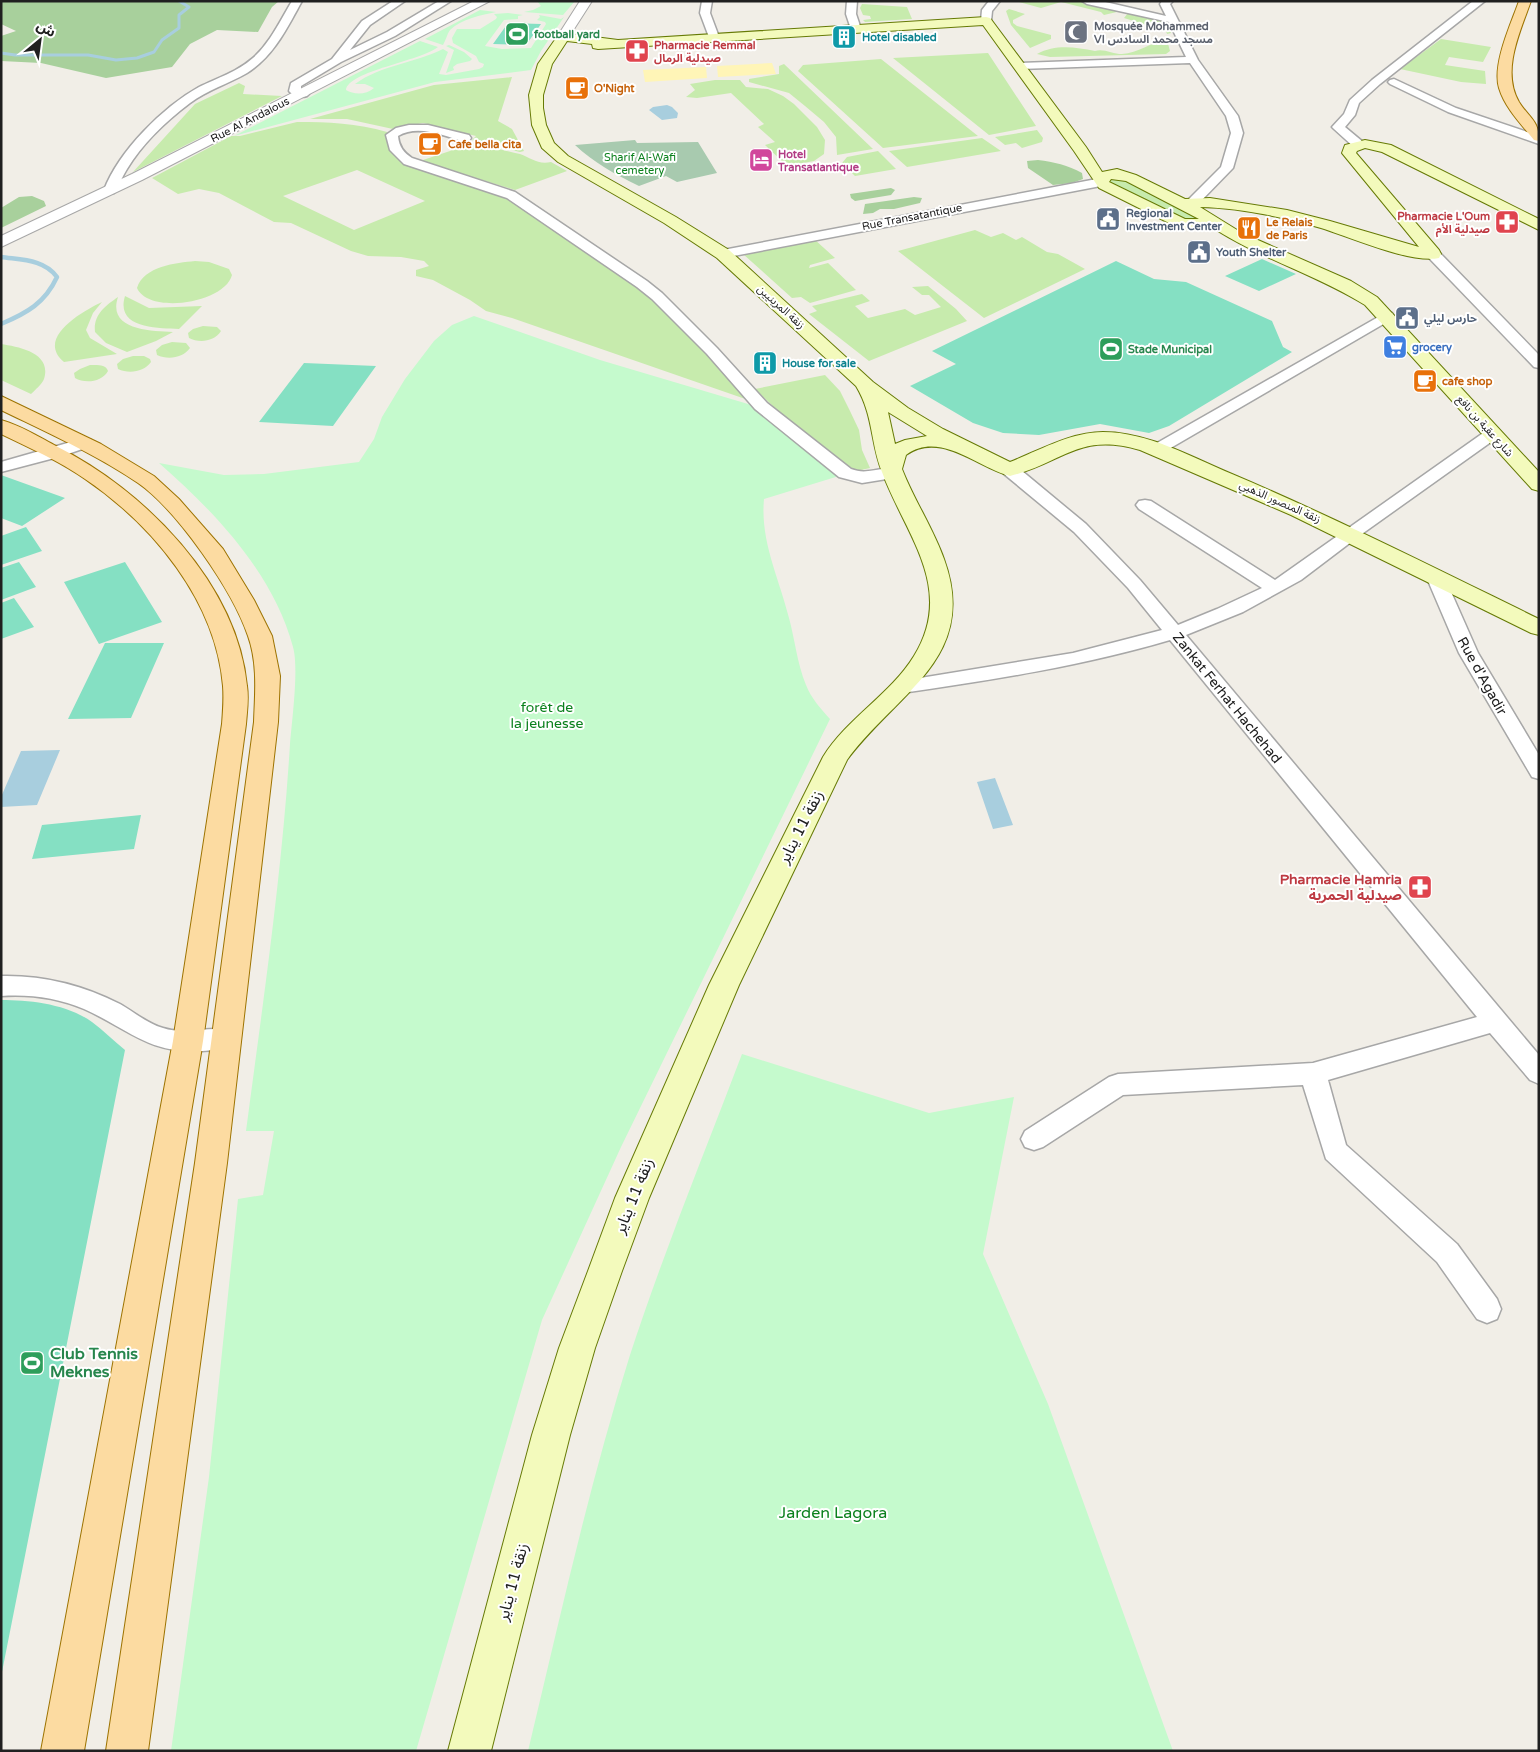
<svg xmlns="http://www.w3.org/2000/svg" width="1540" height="1752" viewBox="0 0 1540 1752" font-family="'Varela Round','Noto Sans Arabic',sans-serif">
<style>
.grass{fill:#c7ebad;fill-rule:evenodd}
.forest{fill:#a8d09c}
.sand{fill:#fff5b7}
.cemetery{fill:#a8caaf}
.park{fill:#c5facd}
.pitch{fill:#85e0c3}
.water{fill:#a8cede}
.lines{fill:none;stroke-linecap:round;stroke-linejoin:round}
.stream-far1{stroke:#a8cede;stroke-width:3}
.stream{stroke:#a8cede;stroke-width:4.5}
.minor-casing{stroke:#a7a7a7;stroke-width:3}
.tertiary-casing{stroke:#a7a7a7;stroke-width:2}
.secondary-casing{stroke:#667a05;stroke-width:2}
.primary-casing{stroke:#9d7300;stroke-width:2}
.minor{fill:#fff;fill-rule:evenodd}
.tertiary{fill:#fff;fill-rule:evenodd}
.secondary{fill:#f3fabc;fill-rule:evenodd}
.primary{fill:#fcdba1;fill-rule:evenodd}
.labels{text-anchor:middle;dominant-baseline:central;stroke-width:4;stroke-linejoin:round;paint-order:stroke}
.far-worship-label{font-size:11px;font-weight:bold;fill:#5b616d;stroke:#fff;text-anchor:start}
.far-leisure-label{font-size:11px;font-weight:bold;fill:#27864d;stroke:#fff;text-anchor:start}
.far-culture-label{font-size:11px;font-weight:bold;fill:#0d838f;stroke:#fff;text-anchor:start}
.far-health-label{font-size:11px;font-weight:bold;fill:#be3a42;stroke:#fff;text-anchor:start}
.far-food-label{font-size:11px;font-weight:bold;fill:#c56008;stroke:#fff;text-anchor:start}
.far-street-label{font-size:11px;fill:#202020;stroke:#fff}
.far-hotel-label{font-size:11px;font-weight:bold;fill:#b23c85;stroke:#fff;text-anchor:start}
.far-park-label{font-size:11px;fill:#0b811d;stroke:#fff}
.far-service-label{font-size:11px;font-weight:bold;fill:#4e5e75;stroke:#fff;text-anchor:start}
.far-shop-label{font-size:11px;font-weight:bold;fill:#366cbe;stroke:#fff;text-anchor:start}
.street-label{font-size:14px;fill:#202020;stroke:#fff}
.park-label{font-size:14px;fill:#0b811d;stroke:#fff}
.health-label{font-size:14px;font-weight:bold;fill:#be3a42;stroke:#fff;text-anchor:end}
.near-street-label{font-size:16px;fill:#202020;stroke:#fff}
.near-leisure-label{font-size:16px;font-weight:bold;fill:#27864d;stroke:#fff;text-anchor:start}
.near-park-label{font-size:16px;fill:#0b811d;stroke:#fff}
</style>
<rect width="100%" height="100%" fill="#f1eee7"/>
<path class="grass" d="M1078,1L1121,11L1104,15L1101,12L1061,2L1041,8L1019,2Z
M862,4L907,7L912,19L865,22L863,20L871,19L870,16L863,15L860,8Z
M1009,9L1025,14L1013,20V23L1017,26L1051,35V39L1030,48L1011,25L1006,11Z
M1128,13L1165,22L1171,33L1167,34L1166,31L1124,18Z
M1441,39L1491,47L1483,62L1449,57L1445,65L1485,71L1486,84L1461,82L1400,69Z
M1167,40L1170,51L1166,54L1050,57L1037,54C1055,44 1075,47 1095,51C1103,48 1113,54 1122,54C1138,53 1151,42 1167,40Z
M988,53L1036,126L989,135L893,58Z
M881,59L978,136L883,148L798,71L803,65Z
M784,64L873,149L837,155L836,137L824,122L805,106L789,93L749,82V79L779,74V66Z
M512,77L498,121L512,129L524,151L520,152L472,140L476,136L423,123L393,129L347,119H310L434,85Z
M715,80H740L746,87L768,89L783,96L794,104L817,127L825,140L824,154L814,161L787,166L765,145L775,142L758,127L764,124L731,93L697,98L686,97L695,90L690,84Z
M239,83L245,86L243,94L282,96L133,172L195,104Z
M297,122C328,122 357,123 387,132C387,144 393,155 402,162L500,192L644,289L754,402L512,318L486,311L470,300L433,280L416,276V270L429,266L424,261L401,257L368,256L351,251L291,223L274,222L219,193L199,189L178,194L152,178L231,136H240ZM357,170L425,201L354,230L283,196Z
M1037,130L1043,138L1042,142L1022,148L1016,143L1005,145L995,137Z
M982,138L1001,151L907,167L889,151Z
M468,142C485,146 503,150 520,154C531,158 538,165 551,162L567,171L515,190L420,161L450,151Z
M878,151L896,169L855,176L842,163L847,157Z
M1109,179H1124L1199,219L1186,221L1109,182Z
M975,230L991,237L1003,233L1016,240L1022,237L1047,252L1058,254L1085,269L984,318L898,251Z
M814,239L835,258L810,265L809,268L828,263L856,290L810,303L801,297L792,298L743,254Z
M195,261L209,262L229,269L232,275C225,303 149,315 137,288C144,266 176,263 195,261Z
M928,286L956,309L967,321L869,361L809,314L817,311L812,306L862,294L870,301L855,306L868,318L905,309L915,315L941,307L929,295H922L912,287Z
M125,296L149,308L202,306L179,329C158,328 115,329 125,296Z
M118,297C107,330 150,331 173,332L156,341L127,352L106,343L95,332C93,315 105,306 118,297Z
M102,302L93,313L86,330L90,338L117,354L64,362C35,338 83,311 102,302Z
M203,326L217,327L221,331C214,342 199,343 189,338L188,333L193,329Z
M172,342L186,343L190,348C183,358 168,360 157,355L156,350L162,345Z
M1,344C20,347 52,353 44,379C42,384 35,390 31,394L1,380Z
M133,356H144L150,359L151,362C144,372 129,374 118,369L117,364L123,359Z
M90,365C97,365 106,364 108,371C102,382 85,384 75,378L74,373L80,369Z
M825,375L840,391L850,411L859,430L862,450L870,468L852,472L794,426L755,389Z"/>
<path class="forest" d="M1,1H279L272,7L258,32L217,30L190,44L172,67L106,78L41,63L1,61V36L16,31L1,24Z
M1038,160C1054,162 1068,165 1082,173L1083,179L1072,183L1053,185L1028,168L1027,161Z
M891,188L895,190L891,195L855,201L851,198L850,194Z
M32,196L44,201L46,206L1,228V208L19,197Z
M914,197L922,198L920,203L894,209H880L873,213L863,214L865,204Z"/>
<path class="sand" d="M772,63L776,74L718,77L717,66Z
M706,67L707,78L645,82L643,70Z"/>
<path class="cemetery" d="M635,140L637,143L698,142L717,173L677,182L666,176L639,186C616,175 593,162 575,145Z"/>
<path class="park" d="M537,1H575L563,15L524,12L533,10L541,6Z
M480,10L496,12C482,15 461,19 450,30C447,34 446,40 443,45L425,39Z
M508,13L523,15L518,16V19L504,20L485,46L502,49L531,48L546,24L545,22L537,20L540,17L539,15L561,19L564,17L541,51L531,70L435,82L234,136L420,41L438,47C421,61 348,71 346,90C354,95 366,95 374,88L365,84H355C381,65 415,63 443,49L448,52L439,74L446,75L479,69L483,67L484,64L479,62L476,56L453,43L452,38L457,29H480L496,19L497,17L494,14Z
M449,45L464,52L472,59L470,61L457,64L453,67L454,70L446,73L454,50L446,46Z
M474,316L600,360L772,411L839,476L764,499C760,541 779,578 789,618C795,640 797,663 806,685C811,698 821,709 830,719L621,1147L542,1320L416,1751H171L209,1477L238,1199L263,1195L274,1131H246C263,1002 282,874 290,744C292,720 299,668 293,647C273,573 215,512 159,463L224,475L264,474L359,462L374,439L382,417L405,379L434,341L452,325Z
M742,1054L929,1113L1014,1097L983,1254L1048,1404L1173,1751H528C560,1618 589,1485 630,1355C663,1254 704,1154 742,1054Z"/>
<path class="pitch" d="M508,23L541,24L526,45L493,44Z
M1262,259L1296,274L1259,291L1225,276Z
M1116,261L1154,279L1186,282L1272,321L1283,347L1292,352L1169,426L1149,433L1100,424L1039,435L1003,433L973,423L910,386L956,364L932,351Z
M304,363L376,366L333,426L259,422Z
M1,475L65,498L22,526L1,518Z
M26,527L42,551L1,565V536Z
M19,562L36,587L1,600V568Z
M125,562L162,622L99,644L64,582Z
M14,598L34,627L1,639V603Z
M105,643H164L131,718L68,719Z
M141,815L134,849L32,859L42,825Z
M1,1000C30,1000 67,1004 92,1022C103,1030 114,1041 125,1050L1,1677Z"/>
<path class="water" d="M667,105L672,107L678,113L677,118L662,120L649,110L653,107Z
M60,750L37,805L1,807V797L21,751Z
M995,778L1013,825L993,829L977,782Z"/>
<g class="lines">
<path class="stream-far1" d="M1,53L15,55H88L116,60L137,58L154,52L162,40L179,28V15L189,7L179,1"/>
<path class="stream" d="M1,257C21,260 44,259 57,277C45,303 27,313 1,324"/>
<defs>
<path id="minor" d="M292,1H302C287,28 274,56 247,73C228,84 207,90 190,103C166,121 142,144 127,169C122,177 119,185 114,193H106L104,190C119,151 163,107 199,87C217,78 237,72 253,58C270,43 280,21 292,1Z
M393,1H405L370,25L350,50L387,32L439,1H451L395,36L341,62L301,86V89L309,94L307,96C301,98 293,96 289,91L291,83L332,59L362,21Z
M702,1H712L710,13L719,37L718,39H710L709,37L700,13Z
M847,1H857L856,14L861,29L860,31L856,32L851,29L846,14Z
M989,1H1000L992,11L991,21L986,24L981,21L982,10Z
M1082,1H1101L1166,16L1160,4L1162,1H1173L1170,4L1198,60L1238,116L1243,133L1233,168L1198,204L1193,205L1187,201L1221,167L1231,133L1226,116L1190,63L1020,69L1015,66L1020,63L1186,57L1169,22L1087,4Z
M1473,1H1485L1380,84L1359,103L1355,115L1345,127L1363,142L1365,145L1363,148H1355L1334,129L1332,127L1344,114L1350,100L1372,80Z
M1394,79L1456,108L1539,136V144L1448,112L1390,84L1388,82L1390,80Z
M409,125H428L469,135L471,138L469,141L465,142C444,136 418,124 398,136C399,147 404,153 412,158L515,192L647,281L662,293L717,348L767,403L851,469C868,476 883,465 899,469L901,473L899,477L862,483L839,477L755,409L707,354L652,299L637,287L507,198L404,164L390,150L386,135L396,128Z
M1102,178L1106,179L1108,182L1106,185L723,258L716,254L723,250Z
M1433,250L1438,251L1539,355V368L1534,367L1428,257L1426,254Z
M1387,312L1392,313L1394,316L1392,319L1162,453H1150L1148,450L1150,447Z
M1492,429L1498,431L1500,434L1498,437L1359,536L1301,580L1243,612L1186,635L1539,1055V1084L1530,1080L1490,1033L1328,1080L1346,1145L1457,1244L1497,1299L1501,1309L1497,1319L1487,1323L1477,1319L1437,1262L1326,1159L1303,1085L1123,1095L1043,1147L1034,1150L1025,1147L1021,1139L1025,1131L1109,1077L1118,1074L1313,1063L1477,1017L1170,640C1082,666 992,680 902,693L895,692L892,687L895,682L902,681L1073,653L1162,630L1128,588L1074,532L1004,474L1002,470L1004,466H1016L1086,524L1140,580L1178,625L1217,609L1262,588L1139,509L1136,505L1139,501L1145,500L1151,501L1275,580L1486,431Z
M85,438L91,440L93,443L91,446L62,456L1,472V462Z
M1435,571L1441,572L1444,576L1478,653L1539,755V779L1532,777L1459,653L1426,576L1429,572Z
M1,976C42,975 83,985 120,1004C134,1012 148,1024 163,1028C187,1036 213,1024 236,1032L239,1039L236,1046C225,1050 213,1050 202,1051C148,1054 129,1029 84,1009C58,998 30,994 1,996Z"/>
<path id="tertiary" d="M474,1H490L142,180L1,247V236L132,174Z
M580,1H592L567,40H559L557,37Z"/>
<path id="secondary" d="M986,17L990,18L1086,147L1102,172L1117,169L1136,175L1185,199L1210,198L1287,210L1330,221L1419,247L1342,153L1345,145L1365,140L1391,145L1539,219V230L1382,152L1365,148L1357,151L1356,153L1439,250L1441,254L1439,258C1411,264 1350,237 1321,228C1283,217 1240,208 1200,207L1242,233L1351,281L1377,297L1539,472V491L1532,489L1365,305C1315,274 1258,258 1210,226L1197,230L1175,226L1099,188L1074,151L983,25L598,49L593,48L592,44L567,41L552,64L543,95V108L546,125L554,143L568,156L676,217L729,250L873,382L908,408L943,429L1010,462C1040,450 1071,432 1103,432C1148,432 1191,457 1232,474C1336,518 1437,569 1539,619V635L1531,633L1291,515L1140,450C1078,432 1063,463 1010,476C978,468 940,430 906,455L902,469C914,500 933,528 944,559C980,658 896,693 847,760L739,985L649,1198L622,1271L595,1348L570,1435L491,1751H448L532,1435L559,1348L588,1271L615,1198L709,985L823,757C847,718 890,695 914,656C956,588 905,534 882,472C870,442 874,416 856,386L717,258L664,223L558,162L542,148L532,125L529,95L538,64L559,34L563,33L618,40ZM1111,179L1126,181L1199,219H1185L1109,182ZM888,412L927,436L905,440L895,444Z"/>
<path id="primary" d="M1519,1H1531C1520,32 1501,71 1519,102C1529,118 1539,120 1539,141L1534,140C1521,124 1505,108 1499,88C1492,64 1511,24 1519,1Z
M1,396L101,444L154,476L179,499L223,549L254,600L272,636L280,676L278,722L227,1163L148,1751H106L195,1163L254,722C255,693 258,664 248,636C233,591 177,510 138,483C95,454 48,433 1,410Z
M1,420C20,425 39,437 56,446C144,490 237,583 247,686C249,699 247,711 246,724L203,1041L84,1751H41L173,1041L222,724C223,711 224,699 223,686C216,601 153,525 85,479C59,461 30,448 1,434Z"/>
</defs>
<use href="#minor" class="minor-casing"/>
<use href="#tertiary" class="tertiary-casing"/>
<use href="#secondary" class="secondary-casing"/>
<use href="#primary" class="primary-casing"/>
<use href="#minor" class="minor"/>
<use href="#tertiary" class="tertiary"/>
<use href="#secondary" class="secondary"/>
<use href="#primary" class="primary"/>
</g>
<defs>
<symbol id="mosque-square" viewBox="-11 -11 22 22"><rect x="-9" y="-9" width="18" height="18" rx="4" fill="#6b7280" stroke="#fff"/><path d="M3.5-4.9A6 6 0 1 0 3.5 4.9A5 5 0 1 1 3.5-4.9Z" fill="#fff"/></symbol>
<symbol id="stadium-square" viewBox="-11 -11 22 22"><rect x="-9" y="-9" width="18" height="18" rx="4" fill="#2e9e5b" stroke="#fff"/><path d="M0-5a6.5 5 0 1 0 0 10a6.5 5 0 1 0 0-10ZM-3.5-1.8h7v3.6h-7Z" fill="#fff"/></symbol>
<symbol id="building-square" viewBox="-11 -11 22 22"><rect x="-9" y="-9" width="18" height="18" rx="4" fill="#0f9aa8" stroke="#fff"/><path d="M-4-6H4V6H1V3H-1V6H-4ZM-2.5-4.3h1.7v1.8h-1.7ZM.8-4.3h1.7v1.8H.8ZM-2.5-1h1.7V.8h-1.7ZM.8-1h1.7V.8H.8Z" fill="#fff"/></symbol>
<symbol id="pharmacy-square" viewBox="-11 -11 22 22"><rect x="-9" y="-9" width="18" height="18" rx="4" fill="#e0444e" stroke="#fff"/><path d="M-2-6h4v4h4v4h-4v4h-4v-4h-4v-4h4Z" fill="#fff"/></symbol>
<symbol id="cafe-square" viewBox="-11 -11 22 22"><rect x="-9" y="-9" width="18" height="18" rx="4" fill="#e8710a" stroke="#fff"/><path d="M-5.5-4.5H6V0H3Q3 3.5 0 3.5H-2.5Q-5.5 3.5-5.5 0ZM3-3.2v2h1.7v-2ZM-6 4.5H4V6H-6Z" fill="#fff"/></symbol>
<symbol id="hotel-square" viewBox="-11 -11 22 22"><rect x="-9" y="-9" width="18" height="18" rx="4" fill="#d1479c" stroke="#fff"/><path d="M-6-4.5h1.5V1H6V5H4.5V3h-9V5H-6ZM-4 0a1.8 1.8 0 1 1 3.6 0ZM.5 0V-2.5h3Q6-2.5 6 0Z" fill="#fff"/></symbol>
<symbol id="civic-square" viewBox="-11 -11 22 22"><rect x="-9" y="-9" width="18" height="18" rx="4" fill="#5c6f8a" stroke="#fff"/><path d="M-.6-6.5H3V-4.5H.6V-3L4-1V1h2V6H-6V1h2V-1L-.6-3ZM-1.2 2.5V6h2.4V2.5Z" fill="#fff"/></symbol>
<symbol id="restaurant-square" viewBox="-11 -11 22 22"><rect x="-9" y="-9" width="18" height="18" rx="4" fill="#e8710a" stroke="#fff"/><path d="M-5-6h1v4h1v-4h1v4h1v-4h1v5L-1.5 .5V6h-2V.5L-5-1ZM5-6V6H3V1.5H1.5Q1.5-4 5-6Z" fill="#fff"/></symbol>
<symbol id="supermarket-square" viewBox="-11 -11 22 22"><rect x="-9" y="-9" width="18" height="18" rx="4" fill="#3f7fe0" stroke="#fff"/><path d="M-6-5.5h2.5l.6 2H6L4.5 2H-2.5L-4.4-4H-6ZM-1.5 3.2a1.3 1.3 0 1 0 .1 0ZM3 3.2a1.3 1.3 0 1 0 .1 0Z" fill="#fff"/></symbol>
</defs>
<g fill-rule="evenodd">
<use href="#mosque-square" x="1062" y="18" width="28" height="28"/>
<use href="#stadium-square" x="503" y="20" width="28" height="28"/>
<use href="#building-square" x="830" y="23" width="28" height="28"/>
<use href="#pharmacy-square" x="623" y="37" width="28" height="28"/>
<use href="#cafe-square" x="563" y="74" width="28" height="28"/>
<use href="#cafe-square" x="416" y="130" width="28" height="28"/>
<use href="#hotel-square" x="747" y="146" width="28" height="28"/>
<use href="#civic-square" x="1094" y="205" width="28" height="28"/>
<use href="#pharmacy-square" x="1493" y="208" width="28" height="28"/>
<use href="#restaurant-square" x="1235" y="214" width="28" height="28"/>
<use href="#civic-square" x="1185" y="238" width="28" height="28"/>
<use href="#civic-square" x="1393" y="304" width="28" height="28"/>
<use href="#supermarket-square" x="1381" y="333" width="28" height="28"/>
<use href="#stadium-square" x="1097" y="335" width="28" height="28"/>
<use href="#building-square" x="751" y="349" width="28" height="28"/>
<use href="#cafe-square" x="1411" y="367" width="28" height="28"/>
<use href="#pharmacy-square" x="1406" y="873" width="28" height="28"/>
<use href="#stadium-square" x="18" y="1349" width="28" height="28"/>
</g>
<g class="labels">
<g class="far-worship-label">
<text x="1094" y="26">Mosquée Mohammed<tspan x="1094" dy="13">VI مسجد محمد السادس</tspan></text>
</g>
<g class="far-leisure-label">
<text x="534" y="34">football yard</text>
<text x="1128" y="349">Stade Municipal</text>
</g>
<g class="far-culture-label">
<text x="862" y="37">Hotel disabled</text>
<text x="782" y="363">House for sale</text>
</g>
<g class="far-health-label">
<text x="654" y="45">Pharmacie Remmal<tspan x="654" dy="13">صيدلية الرمال</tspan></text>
<text x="1490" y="216" text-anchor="end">Pharmacie L'Oum<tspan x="1490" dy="13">صيدلية الأم</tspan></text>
</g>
<g class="far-food-label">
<text x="594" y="88">O'Night</text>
<text x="448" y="144">Cafe bella cita</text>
<text x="1266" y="222">Le Relais<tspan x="1266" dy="13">de Paris</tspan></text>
<text x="1442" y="381">cafe shop</text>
</g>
<g class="far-street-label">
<text transform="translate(250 120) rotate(-27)">Rue Al Andalous</text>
<text transform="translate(912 217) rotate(-11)">Rue Transatantique</text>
<text transform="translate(781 307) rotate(42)">زنقة المرينيين</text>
<text transform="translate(1485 426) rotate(48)">شارع عقبة بن نافع</text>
<text transform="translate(1280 502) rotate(24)">زنقة المنصور الذهبي</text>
</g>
<g class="far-hotel-label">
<text x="778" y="154">Hotel<tspan x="778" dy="13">Transatlantique</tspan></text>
</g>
<g class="far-park-label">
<text x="640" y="157">Sharif Al-Wafi<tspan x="640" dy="13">cemetery</tspan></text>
</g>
<g class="far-service-label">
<text x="1126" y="213">Regional<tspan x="1126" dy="13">Investment Center</tspan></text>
<text x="1216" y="252">Youth Shelter</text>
<text x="1424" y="318">حارس ليلي</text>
</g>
<g class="far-shop-label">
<text x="1412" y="347">grocery</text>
</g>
<g class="street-label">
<text transform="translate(1482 676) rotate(61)">Rue d'Agadir</text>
<text transform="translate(1227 698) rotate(51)">Zankat Ferhat Hachehad</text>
</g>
<g class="park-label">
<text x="547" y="707">forêt de<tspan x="547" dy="16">la jeunesse</tspan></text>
</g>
<g class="health-label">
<text x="1402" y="879">Pharmacie Hamria<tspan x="1402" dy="16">صيدلية الحمرية</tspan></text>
</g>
<g class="near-street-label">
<text transform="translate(801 827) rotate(-63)">زنقة 11 يناير</text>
<text transform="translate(634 1196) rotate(-68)">زنقة 11 يناير</text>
<text transform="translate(513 1582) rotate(-75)">زنقة 11 يناير</text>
</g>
<g class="near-leisure-label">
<text x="50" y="1354">Club Tennis<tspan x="50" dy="18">Meknes</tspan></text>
</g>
<g class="near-park-label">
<text x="833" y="1513">Jarden Lagora</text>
</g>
</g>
<rect width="1540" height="1752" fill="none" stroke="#202020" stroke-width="5"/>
<g transform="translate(40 40) rotate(29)" stroke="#ffffff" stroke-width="4" paint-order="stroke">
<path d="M0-4L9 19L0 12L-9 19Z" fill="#202020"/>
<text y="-8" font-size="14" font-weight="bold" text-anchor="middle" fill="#202020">ش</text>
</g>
</svg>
